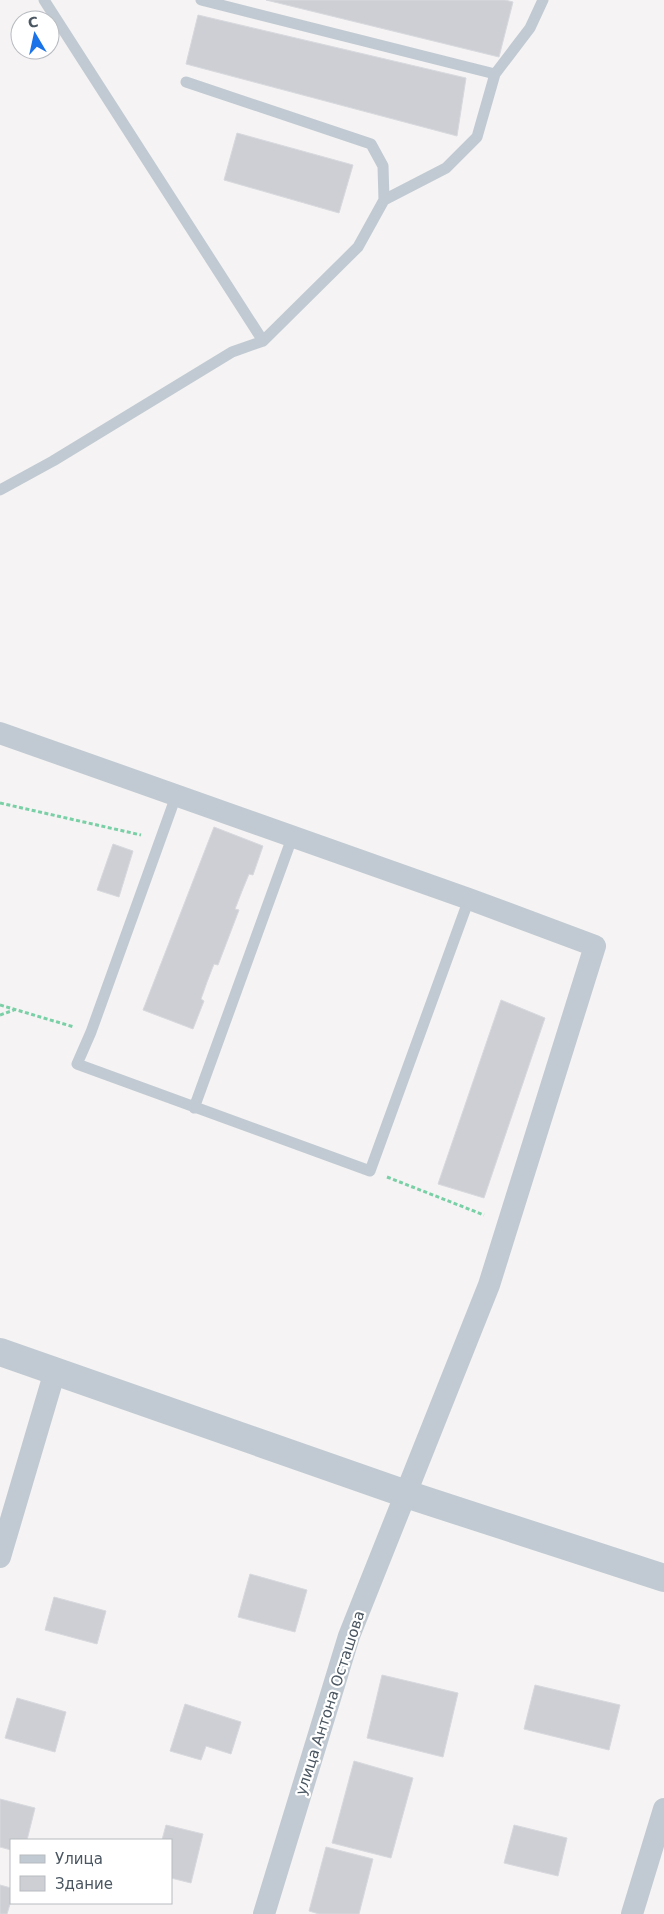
<svg xmlns="http://www.w3.org/2000/svg" width="664" height="1914" viewBox="0 0 664 1914" font-family="'DejaVu Sans',sans-serif">
<style>
.building{fill:#cdcfd5;stroke:#d7d9de}
.lines{fill:none;stroke-linecap:round;stroke-linejoin:round}
.path{stroke:#7ad0a6;stroke-width:3;stroke-dasharray:4 2.5;stroke-linecap:butt}
.service{stroke:#c1cad2;stroke-width:11}
.minor{stroke:#c1cad2;stroke-width:22}
.tertiary{stroke:#c1cad2;stroke-width:28}
.labels{text-anchor:middle;dominant-baseline:central;stroke-width:4.5;stroke-linejoin:round;paint-order:stroke}
.street-label{font-size:15px;fill:#4a5661;stroke:#fff}
</style>
<rect width="100%" height="100%" fill="#f5f3f3"/>
<path class="building" d="M266,0H505L513,2L499,57Z
M198,15L466,78L457,136L186,64Z
M237,133L353,165L339,213L224,180Z
M214,827L263,846L253,875L249,874L242,891L235,909L239,910L218,965L214,964L207,982L201,999L204,1001L193,1029L143,1010Z
M113,844L133,851L119,897L97,890Z
M501,1000L545,1018L484,1198L438,1184Z
M250,1574L307,1590L295,1632L238,1617Z
M54,1597L106,1611L97,1644L45,1630Z
M382,1675L458,1693L443,1757L367,1738Z
M535,1685L620,1705L609,1750L524,1729Z
M17,1698L66,1712L55,1752L5,1738Z
M185,1704L241,1722L231,1754L206,1746L201,1760L170,1751Z
M354,1761L413,1778L391,1858L332,1843Z
M0,1799L35,1808L27,1840H11V1850L0,1847Z
M166,1825L203,1834L191,1883L171,1878V1840H162Z
M514,1825L567,1838L558,1876L504,1863Z
M326,1847L373,1859L359,1914H319L309,1911Z
M0,1885L11,1888V1901L7,1914H0Z"/>
<g class="lines">
<path class="path" d="M0,803L141,835
M0,1005L74,1027
M0,1015L14,1010
M387,1177L484,1215"/>
<path class="service" d="M44,0L263,341
M201,0L495,74L477,137L446,168L384,200
M495,74L530,28L543,0
M0,490L53,461L232,352L263,341L358,247L384,200L383,166L371,144L186,82
M176,796L91,1032L77,1064L370,1171L469,899
M194,1108L292,838"/>
<path class="minor" d="M0,733L469,899L595,946L489,1285L349,1636L264,1914
M0,1557L55,1371
M632,1914L664,1809"/>
<path class="tertiary" d="M0,1352L406,1494L664,1578"/>
</g>
<g class="labels">
<g class="street-label">
<text transform="translate(330 1703) rotate(-72)">улица Антона Осташова</text>
</g>
</g>
<rect x="10" y="1839" width="162" height="65" fill="#ffffff" stroke="#b7bbc0"/>
<rect x="20" y="1855" width="25" height="8" fill="#c1cad2" stroke="#b7bbc0"/>
<text x="55" y="1864" font-size="15" fill="#4a5661">Улица</text>
<rect x="20" y="1876" width="25" height="15" fill="#cdcfd5" stroke="#b7bbc0"/>
<text x="55" y="1889" font-size="15" fill="#4a5661">Здание</text>
<g transform="translate(35 35) rotate(351)"><circle r="24" fill="#ffffff" stroke="#b7bbc0"/>
<path d="M0-4L9 19L0 12L-9 19Z" fill="#1a73e8"/>
<text y="-8" font-size="14" font-weight="bold" text-anchor="middle" fill="#4a5661">С</text>
</g>
</svg>
